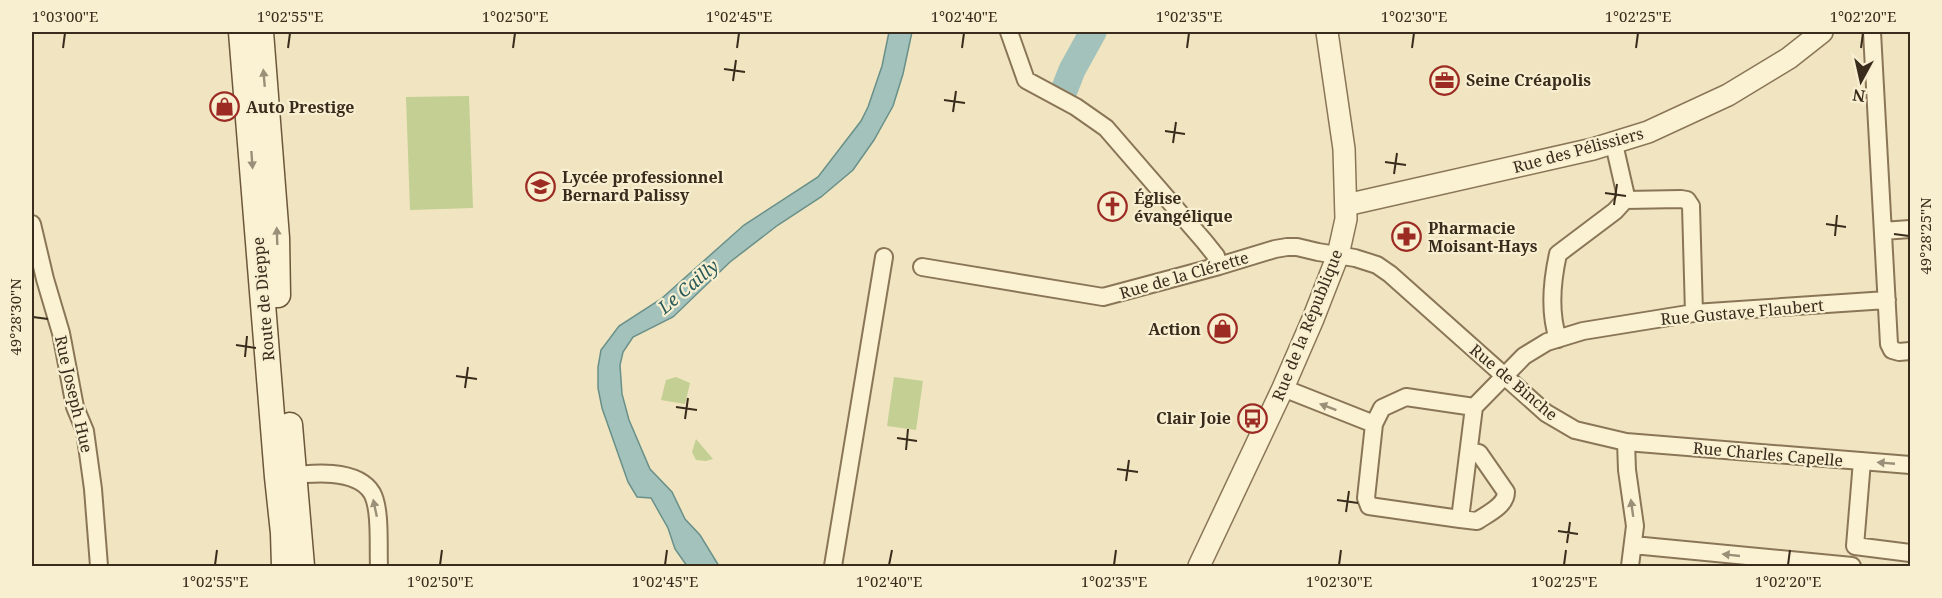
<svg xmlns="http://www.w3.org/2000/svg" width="1942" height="598" viewBox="0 0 1942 598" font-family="'Noto Serif',serif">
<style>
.green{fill:#c3cf93}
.water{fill:#a3c2bb;stroke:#699089;stroke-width:1.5}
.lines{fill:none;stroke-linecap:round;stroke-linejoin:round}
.river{stroke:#a3c2bb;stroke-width:27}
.minor-casing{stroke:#8a7657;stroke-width:20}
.tertiary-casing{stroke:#8a7657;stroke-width:24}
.secondary-casing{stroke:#6c573a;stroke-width:27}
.minor{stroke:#fbf2d3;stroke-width:16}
.tertiary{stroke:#fbf2d3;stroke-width:21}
.secondary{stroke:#fbf2d3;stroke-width:24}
.oneway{fill:#9a8f78}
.ticks{fill:none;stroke:#392c1c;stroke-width:2}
.labels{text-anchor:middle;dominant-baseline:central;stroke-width:4.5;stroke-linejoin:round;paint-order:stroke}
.poi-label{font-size:16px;font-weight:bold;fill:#392c1c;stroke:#f7efd0;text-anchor:start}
.street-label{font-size:16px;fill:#392c1c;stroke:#f7efd0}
.water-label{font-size:18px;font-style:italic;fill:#2a5959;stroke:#f7efd0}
.neatline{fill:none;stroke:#392c1c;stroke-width:2}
.ticks-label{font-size:15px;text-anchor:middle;fill:#392c1c}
</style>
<rect width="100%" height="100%" fill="#f0e5c0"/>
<path class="green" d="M469,96L473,208L410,210L406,97Z
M676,377L690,383L685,404L661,400L666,380Z
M894,377L923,381L916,430L887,426Z
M696,439L713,459L706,461L696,460L692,452Z"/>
<path class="water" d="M889,32H912L903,74L893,106L874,140L853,170L821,197L778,225L730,262L673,317L633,337L623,352L620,365L622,394L629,420L650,469L672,492L685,519L700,535L719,566H687L675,549L668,528L651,498L637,497L628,482L602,408L598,388V367L601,350L619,326L661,299L744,225L818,177L861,121L868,107L882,66Z"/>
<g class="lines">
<path class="river" d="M1063,93L1072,70L1093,32"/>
<defs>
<path id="minor" d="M1009,32L1026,80L1076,107L1106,128L1204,241L1216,256L1219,266
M1872,32L1889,344L1892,350L1899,352L1910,351
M1625,200L1681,199L1687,200L1691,206L1694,313
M32,224L45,279L61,333L75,407L85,431L93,489L99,566
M1883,231L1910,229
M922,267L1103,297L1219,266L1275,249L1287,247H1297L1318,252L1355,258L1377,265L1390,274L1546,413L1575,430L1626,442L1910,465
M1558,339C1549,312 1552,281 1558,254L1615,211L1625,200V192L1614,144
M1283,388L1374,424
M1474,407L1406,397L1382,408L1374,424L1366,498L1369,506L1460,519L1474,407L1524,356L1547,342L1583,331L1694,313L1887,300
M1626,442L1627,470L1635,526L1630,566
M1862,461L1855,546L1910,553
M285,476C311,473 357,468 372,493C381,509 378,547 379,566
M1460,519L1477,521C1487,514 1506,506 1506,492L1479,453L1469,451
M1633,545L1852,566
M833,566L884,257"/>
<path id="tertiary" d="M1346,205L1593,149L1648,132L1728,95L1789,58L1822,32
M1199,566L1283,388L1313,319L1338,255L1346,219L1344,149L1327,32"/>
<path id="secondary" d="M241,32L277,477L283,533L284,566
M261,32L277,238L278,295
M290,425L302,566"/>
</defs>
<use href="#minor" class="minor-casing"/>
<use href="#tertiary" class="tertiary-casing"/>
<use href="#secondary" class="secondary-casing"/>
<use href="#minor" class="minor"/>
<use href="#tertiary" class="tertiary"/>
<use href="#secondary" class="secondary"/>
</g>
<defs><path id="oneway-solid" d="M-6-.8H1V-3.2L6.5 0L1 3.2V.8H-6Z" transform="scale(1.5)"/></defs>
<g class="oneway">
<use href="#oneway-solid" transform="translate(264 78) rotate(-95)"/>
<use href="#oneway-solid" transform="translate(252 160) rotate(86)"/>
<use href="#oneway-solid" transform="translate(277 236) rotate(-92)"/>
<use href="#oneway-solid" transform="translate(1328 407) rotate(-159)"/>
<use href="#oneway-solid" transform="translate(1886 463) rotate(-175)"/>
<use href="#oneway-solid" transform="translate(375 508) rotate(-102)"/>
<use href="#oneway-solid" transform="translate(1632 508) rotate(-98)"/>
<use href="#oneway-solid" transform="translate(1731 555) rotate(-174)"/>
</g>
<path class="ticks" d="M63,48L65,33M288,48L290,33M513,48L515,33M737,48L739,33M962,48L964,33M1187,48L1189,33M1412,48L1414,33M1636,48L1638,33M1861,48L1863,33M724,69L745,72M733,81L736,60M944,100L965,103M953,112L956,91M1165,131L1185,134M1173,143L1176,122M1385,162L1406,165M1394,174L1397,153M1605,193L1626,196M1614,205L1617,184M1826,224L1846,227M1894,234L1909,236M1835,236L1837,215M33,317L48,319M236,345L256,348M245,357L247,336M456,376L477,379M465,388L468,367M676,407L697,410M685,419L688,398M897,438L917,441M906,450L908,429M1117,469L1138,472M1126,481L1129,460M1337,500L1358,503M1346,512L1349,491M1558,531L1578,534M1567,543L1570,522M215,565L217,550M440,565L442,550M665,565L667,550M889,565L892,550M1114,565L1116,550M1339,565L1341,550M1564,565L1566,550M1788,565L1790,550"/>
<defs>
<symbol id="office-ring" viewBox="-11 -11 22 22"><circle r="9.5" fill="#f7efd0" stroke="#9c2b23" stroke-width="1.5"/><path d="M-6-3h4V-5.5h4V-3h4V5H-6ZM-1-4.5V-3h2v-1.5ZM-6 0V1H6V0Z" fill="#9c2b23"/></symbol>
<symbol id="shop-ring" viewBox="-11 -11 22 22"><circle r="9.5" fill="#f7efd0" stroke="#9c2b23" stroke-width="1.5"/><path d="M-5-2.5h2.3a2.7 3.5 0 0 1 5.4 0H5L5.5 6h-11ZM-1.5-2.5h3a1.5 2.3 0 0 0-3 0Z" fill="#9c2b23"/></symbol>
<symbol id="school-ring" viewBox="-11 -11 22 22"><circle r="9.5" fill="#f7efd0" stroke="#9c2b23" stroke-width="1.5"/><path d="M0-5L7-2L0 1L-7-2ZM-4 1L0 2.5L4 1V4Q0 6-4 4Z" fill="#9c2b23"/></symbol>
<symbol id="church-ring" viewBox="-11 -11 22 22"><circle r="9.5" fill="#f7efd0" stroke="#9c2b23" stroke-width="1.5"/><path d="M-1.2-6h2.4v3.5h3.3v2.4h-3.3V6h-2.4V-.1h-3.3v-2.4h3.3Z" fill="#9c2b23"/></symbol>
<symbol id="pharmacy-ring" viewBox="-11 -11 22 22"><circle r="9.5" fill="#f7efd0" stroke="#9c2b23" stroke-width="1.5"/><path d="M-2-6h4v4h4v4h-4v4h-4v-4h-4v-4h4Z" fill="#9c2b23"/></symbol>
<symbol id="bus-ring" viewBox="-11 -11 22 22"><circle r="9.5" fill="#f7efd0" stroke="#9c2b23" stroke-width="1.5"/><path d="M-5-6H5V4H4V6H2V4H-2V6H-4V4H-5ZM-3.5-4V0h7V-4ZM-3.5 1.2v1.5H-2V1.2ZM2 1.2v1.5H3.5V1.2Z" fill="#9c2b23"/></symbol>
</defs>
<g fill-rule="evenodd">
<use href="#office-ring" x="1428" y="64" width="33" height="33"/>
<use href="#shop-ring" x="208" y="90" width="33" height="33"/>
<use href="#school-ring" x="524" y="170" width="33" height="33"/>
<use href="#church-ring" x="1096" y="190" width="33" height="33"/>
<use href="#pharmacy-ring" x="1390" y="220" width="33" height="33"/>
<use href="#shop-ring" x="1206" y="312" width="33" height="33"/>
<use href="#bus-ring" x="1236" y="402" width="33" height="33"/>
</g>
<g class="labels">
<g class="poi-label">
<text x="1466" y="80">Seine Créapolis</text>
<text x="246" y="107">Auto Prestige</text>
<text x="562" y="177">Lycée professionnel<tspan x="562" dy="18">Bernard Palissy</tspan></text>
<text x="1134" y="198">Église<tspan x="1134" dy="18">évangélique</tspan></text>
<text x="1428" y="228">Pharmacie<tspan x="1428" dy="18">Moisant-Hays</tspan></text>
<text x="1201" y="329" text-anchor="end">Action</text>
<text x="1231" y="418" text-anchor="end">Clair Joie</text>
</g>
<g class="street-label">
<text transform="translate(1578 150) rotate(-15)">Rue des Pélissiers</text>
<text transform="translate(1184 275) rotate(-16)">Rue de la Clérette</text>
<text transform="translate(263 299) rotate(-95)">Route de Dieppe</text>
<text transform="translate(1742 312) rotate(-5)">Rue Gustave Flaubert</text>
<text transform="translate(1307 325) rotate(-68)">Rue de la République</text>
<text transform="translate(1514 382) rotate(40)">Rue de Binche</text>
<text transform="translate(74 394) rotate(77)">Rue Joseph Hue</text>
<text transform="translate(1768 454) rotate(5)">Rue Charles Capelle</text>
</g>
<g class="water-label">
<text transform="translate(688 286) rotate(-40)">Le Cailly</text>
</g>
</g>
<rect width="1942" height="598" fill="none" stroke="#f7efd0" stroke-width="66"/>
<g transform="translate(1861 81) rotate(188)" stroke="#f7efd0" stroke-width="4.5" paint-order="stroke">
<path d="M0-4.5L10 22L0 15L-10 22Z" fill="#392c1c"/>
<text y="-9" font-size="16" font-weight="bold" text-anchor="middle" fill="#392c1c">N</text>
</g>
<rect x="33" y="33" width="1876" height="532" class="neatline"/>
<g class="ticks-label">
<text x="65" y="22">1°03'00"E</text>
<text x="290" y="22">1°02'55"E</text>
<text x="515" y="22">1°02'50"E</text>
<text x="739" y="22">1°02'45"E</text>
<text x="964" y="22">1°02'40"E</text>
<text x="1189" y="22">1°02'35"E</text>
<text x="1414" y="22">1°02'30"E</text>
<text x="1638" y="22">1°02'25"E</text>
<text x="1863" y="22">1°02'20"E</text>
<text transform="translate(1926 236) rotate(-90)" y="5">49°28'25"N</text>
<text transform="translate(16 317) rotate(-90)" y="5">49°28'30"N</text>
<text x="215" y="587">1°02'55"E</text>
<text x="440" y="587">1°02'50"E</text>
<text x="665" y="587">1°02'45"E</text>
<text x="889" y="587">1°02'40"E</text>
<text x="1114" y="587">1°02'35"E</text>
<text x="1339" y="587">1°02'30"E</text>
<text x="1564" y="587">1°02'25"E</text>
<text x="1788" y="587">1°02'20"E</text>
</g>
</svg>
